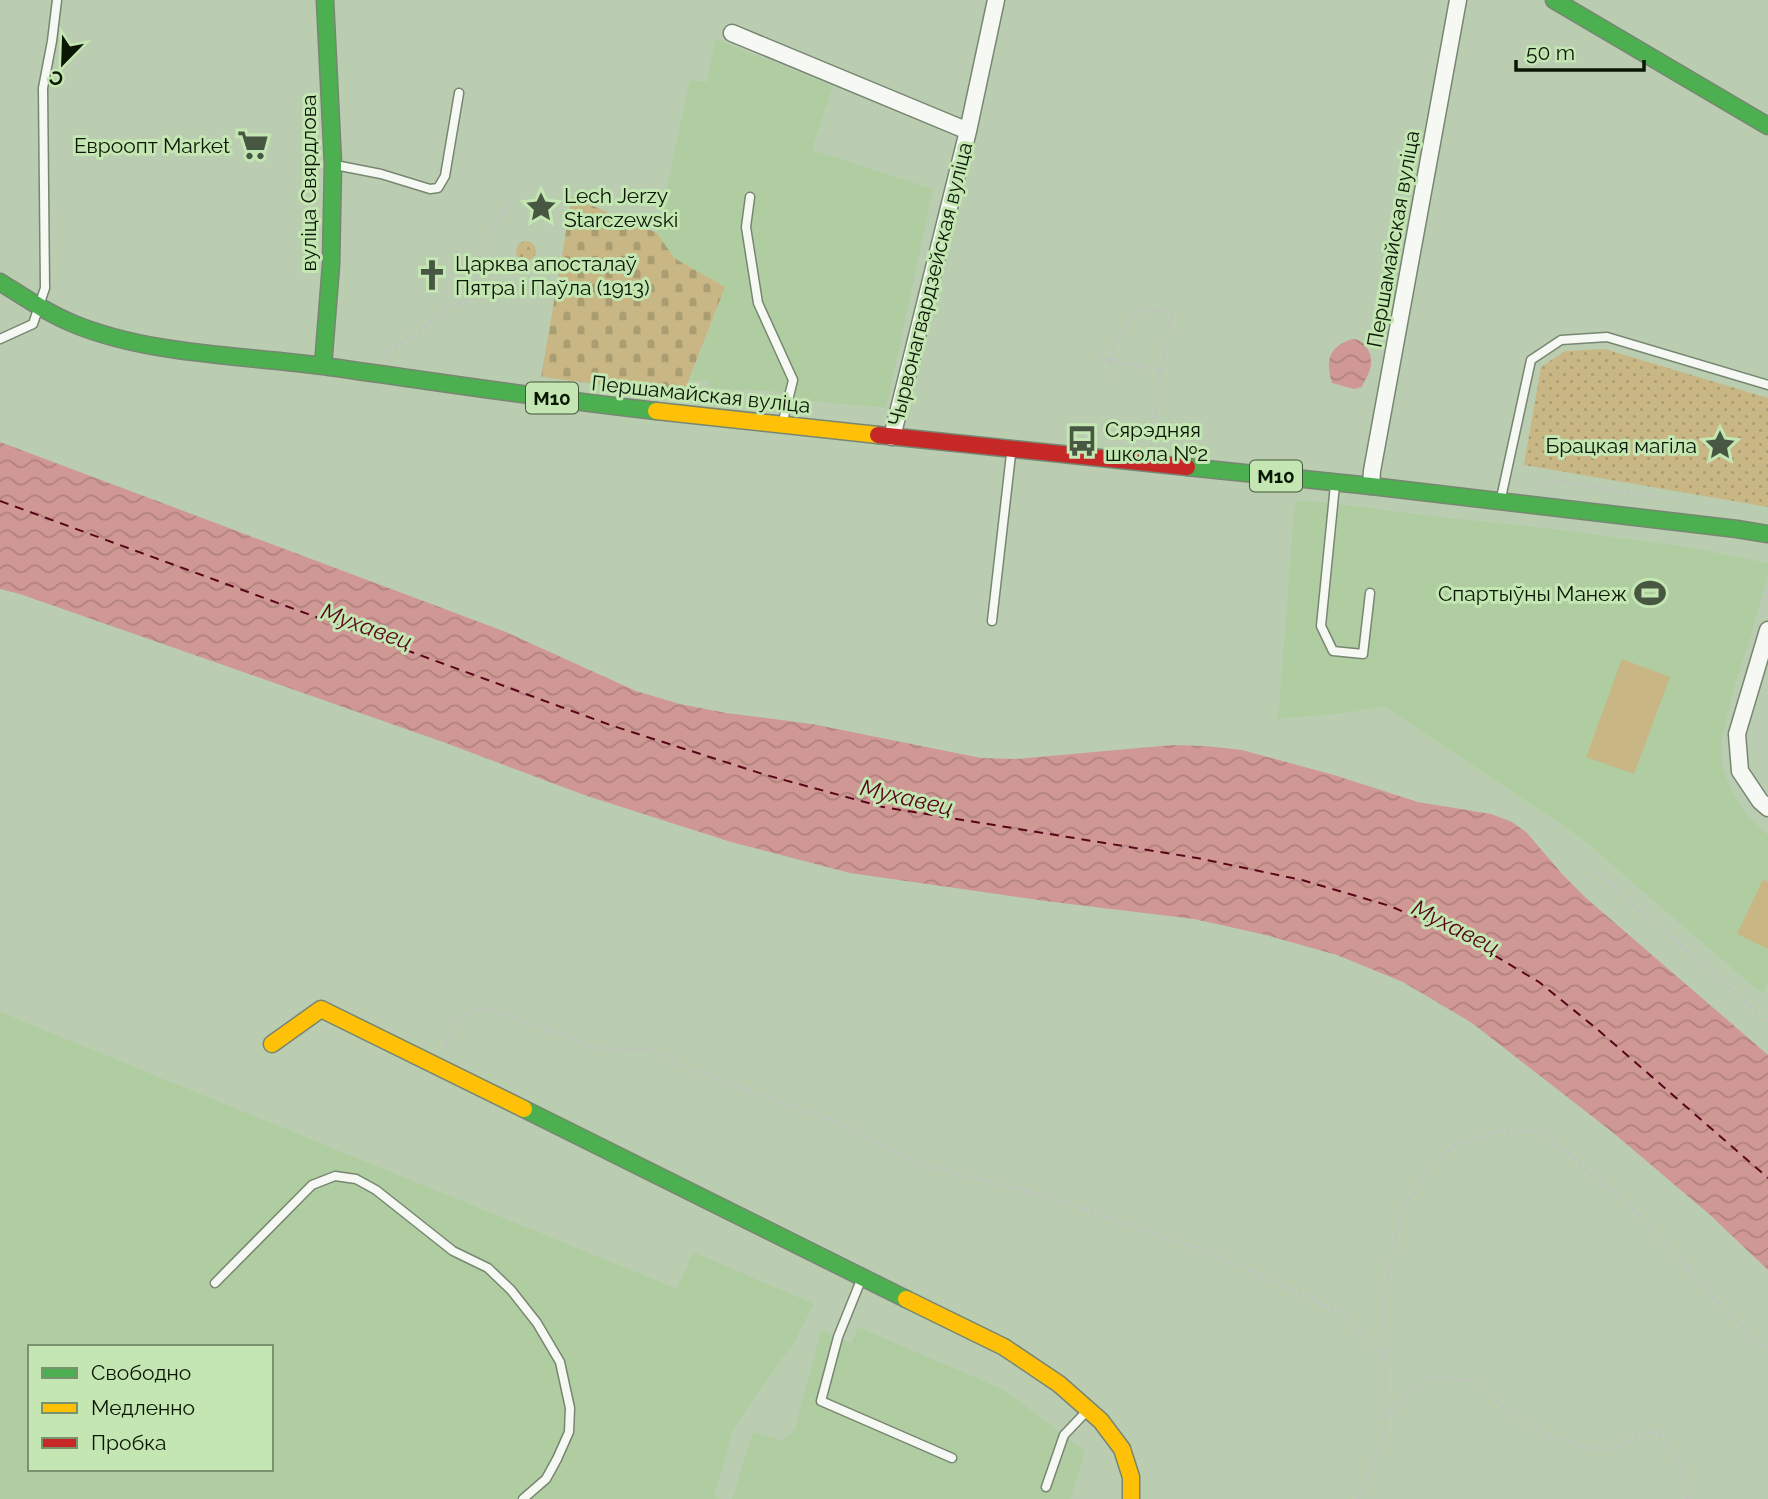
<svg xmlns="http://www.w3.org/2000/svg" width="1768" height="1499" viewBox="0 0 1768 1499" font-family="Raleway,sans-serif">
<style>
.built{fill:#b0cda1;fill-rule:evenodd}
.grass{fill:url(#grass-dots)}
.cemetery{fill:url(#cemetery-stones)}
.pitch{fill:#c8b785}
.water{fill:url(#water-waves)}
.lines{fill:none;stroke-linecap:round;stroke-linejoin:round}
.ferry{stroke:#570619;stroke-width:2;stroke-dasharray:9 7;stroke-linecap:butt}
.lane-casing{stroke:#778671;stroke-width:11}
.street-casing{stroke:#778671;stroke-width:19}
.fast-casing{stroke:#778671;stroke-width:19}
.slow-casing{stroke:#778671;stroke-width:19}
.jam-casing{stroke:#778671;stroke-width:19}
.path{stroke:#bfc4bc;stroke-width:3.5;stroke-dasharray:3.5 3.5;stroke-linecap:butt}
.lane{stroke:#f5f8f3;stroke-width:8}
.street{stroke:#f5f8f3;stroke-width:16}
.fast{stroke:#4caf50;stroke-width:16}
.slow{stroke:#ffc107;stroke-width:16}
.jam{stroke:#c62828;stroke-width:16}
.labels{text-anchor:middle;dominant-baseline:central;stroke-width:6;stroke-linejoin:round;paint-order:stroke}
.shield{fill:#c3e6b2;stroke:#425539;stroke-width:2}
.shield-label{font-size:19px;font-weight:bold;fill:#0b1705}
.poi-label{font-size:21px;fill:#0b1705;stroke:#c3e6b2;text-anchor:end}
.street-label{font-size:21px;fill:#0b1705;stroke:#c3e6b2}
.water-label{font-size:23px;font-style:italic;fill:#570619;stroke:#c3e6b2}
</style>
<defs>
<pattern id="grass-dots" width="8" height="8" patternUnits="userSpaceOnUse" patternTransform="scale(1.75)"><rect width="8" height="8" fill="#c8b785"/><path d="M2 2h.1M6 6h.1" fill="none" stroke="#aa9d71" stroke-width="1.8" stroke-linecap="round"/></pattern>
<pattern id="cemetery-stones" width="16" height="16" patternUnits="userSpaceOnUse" patternTransform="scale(1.75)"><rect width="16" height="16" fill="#c8b785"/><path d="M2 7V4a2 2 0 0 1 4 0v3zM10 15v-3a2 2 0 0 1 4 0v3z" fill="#aa9d71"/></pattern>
<pattern id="water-waves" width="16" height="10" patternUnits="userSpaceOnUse" patternTransform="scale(1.75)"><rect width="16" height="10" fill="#d09894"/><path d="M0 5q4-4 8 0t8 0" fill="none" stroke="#b1827e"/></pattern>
</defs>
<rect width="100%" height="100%" fill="#bacdb1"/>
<path class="built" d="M715,39L833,86L812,150L933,189L886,408L801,400L771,391L709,388V381L690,380L725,287L674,258L657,233L690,80L707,82Z
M1295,501L1333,503L1430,516L1554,529L1687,547L1768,563V574L1750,639L1736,682L1722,737V766L1733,795L1747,816L1768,835V982L1762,994L1580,837L1384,706L1353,712L1276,719L1279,707Z
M0,1012L677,1289L693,1252L814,1304L796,1339L734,1427L714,1496L721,1499H0ZM30,1347H271V1469H30Z
M858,1327L1004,1390L1085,1451L1071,1499H732L753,1432L782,1441L795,1429L821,1330L851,1343Z"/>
<path class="grass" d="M516 251a10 10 0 1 1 20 0a10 10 0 1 1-20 0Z
M1605,349L1768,398V507L1524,465L1541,367L1565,351Z"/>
<path class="cemetery" d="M572,197L657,233L674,258L725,287L683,395L541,377Z"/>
<path class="pitch" d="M1622,659L1670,677L1634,774L1586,757Z
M1763,879L1768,882V949L1737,934Z"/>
<path class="water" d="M1353,339C1365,340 1372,352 1371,365C1370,372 1365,380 1362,387L1354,389L1332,383C1325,360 1329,346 1353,339Z
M0,442L506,632L636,691L680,704L726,713L812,724L981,758L1015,759L1173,745L1205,746L1242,750L1334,775L1418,802L1491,814L1512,822L1527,833L1563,875L1586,898L1768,1055V1270L1709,1214L1611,1131L1472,1023L1403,982L1337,955L1266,935L1194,919L1045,901L850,873L731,842L587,796L443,742L20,594L0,589Z"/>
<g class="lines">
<path class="ferry" d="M0,501L613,726L766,775L883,807L1197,858L1302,880L1390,906L1467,939L1539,982L1597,1029L1768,1178"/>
<defs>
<path id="lane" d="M335,165L381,174L430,189L438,188L445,176L459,93
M750,197L746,227L758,303L793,380L783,421
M0,339L33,324L45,288L43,88L52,41L57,0
M1335,485L1321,626L1333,651L1363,654L1370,593
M1501,498L1531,360L1561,340L1607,337L1768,385
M992,621L1011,454
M861,1280L838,1337L821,1401L952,1458
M215,1283L312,1185L335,1176L356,1179L376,1190L453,1251L488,1268L511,1290L537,1323L560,1362L570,1408L569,1432L557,1459L546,1479L523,1499
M1046,1487L1064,1435L1086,1412"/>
<path id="street" d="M732,33L968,131
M892,437L968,131L996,0
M1371,486L1372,471L1458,0
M1768,630L1737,734L1740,771L1760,801L1768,808"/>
<path id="fast" d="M1554,0L1768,126
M0,282C24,297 47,313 74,324C152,356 246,355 330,367C438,382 547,399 656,411
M323,366L331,265L333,164L325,0
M1187,467L1371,486L1737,529L1768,534
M524,1109L906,1299"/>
<path id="slow" d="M656,411L878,435
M272,1044L321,1009L524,1109
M906,1299L1004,1347L1059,1384L1101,1421L1122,1449L1131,1477V1499"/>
<path id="jam" d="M878,435L1187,467"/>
</defs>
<use href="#lane" class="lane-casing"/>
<use href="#street" class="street-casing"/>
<use href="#fast" class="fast-casing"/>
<use href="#slow" class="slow-casing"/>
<use href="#jam" class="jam-casing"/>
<path class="path" d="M456,252L475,273V281
M475,273C486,244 493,221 516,198
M385,356L386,352L420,332L444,309L467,299L468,297
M1099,357L1111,360L1107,380
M1151,446L1161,371L1111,360L1115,341L1136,314L1146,309L1172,312L1161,371
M1537,485L1553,480L1674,499
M1761,615L1768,589
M1596,872L1768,1021
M446,1049L445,1044L456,1018L487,1008L604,1050L649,1049L697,1072L847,1126L923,1165L1056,1199L1219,1256L1342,1313L1386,1357
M1386,1417L1409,1394L1429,1378L1473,1380L1517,1418L1549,1436L1601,1451L1656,1430L1680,1464L1687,1499
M1358,1499L1385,1433L1386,1361L1383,1305L1392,1252L1403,1211L1426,1171L1454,1146L1498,1131H1541L1628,1204L1757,1344L1768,1350"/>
<use href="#lane" class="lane"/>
<use href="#street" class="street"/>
<use href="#fast" class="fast"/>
<use href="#slow" class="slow"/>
<use href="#jam" class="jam"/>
</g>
<defs>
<symbol id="supermarket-bare" viewBox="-9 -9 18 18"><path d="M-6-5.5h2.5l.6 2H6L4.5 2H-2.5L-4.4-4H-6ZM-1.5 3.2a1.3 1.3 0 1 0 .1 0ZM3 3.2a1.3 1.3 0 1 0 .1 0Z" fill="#485741" stroke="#c3e6b2" stroke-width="2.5" paint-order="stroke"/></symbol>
<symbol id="sight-bare" viewBox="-9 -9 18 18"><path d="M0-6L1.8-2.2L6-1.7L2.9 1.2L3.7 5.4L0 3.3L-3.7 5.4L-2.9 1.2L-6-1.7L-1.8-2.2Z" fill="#485741" stroke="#c3e6b2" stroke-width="2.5" paint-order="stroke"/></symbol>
<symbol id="church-bare" viewBox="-9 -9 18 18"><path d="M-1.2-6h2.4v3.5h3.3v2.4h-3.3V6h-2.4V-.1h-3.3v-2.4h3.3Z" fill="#485741" stroke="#c3e6b2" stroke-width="2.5" paint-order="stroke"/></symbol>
<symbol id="bus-bare" viewBox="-9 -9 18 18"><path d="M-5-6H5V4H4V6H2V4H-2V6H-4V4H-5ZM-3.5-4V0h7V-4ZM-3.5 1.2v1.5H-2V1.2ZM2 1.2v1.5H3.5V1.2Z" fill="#485741" stroke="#c3e6b2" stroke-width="2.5" paint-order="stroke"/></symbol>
<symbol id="stadium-bare" viewBox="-9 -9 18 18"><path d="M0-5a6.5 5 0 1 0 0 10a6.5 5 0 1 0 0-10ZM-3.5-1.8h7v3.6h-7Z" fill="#485741" stroke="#c3e6b2" stroke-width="2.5" paint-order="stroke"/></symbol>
</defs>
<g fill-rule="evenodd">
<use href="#supermarket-bare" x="231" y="123" width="44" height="44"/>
<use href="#sight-bare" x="519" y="185" width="44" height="44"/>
<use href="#church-bare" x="410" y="253" width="44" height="44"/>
<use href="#bus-bare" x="1060" y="419" width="44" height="44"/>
<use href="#sight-bare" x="1698" y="423" width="44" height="44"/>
<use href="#stadium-bare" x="1628" y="571" width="44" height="44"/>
</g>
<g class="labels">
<g class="shield">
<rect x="526" y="382.5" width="52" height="31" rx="5"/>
<rect x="1250" y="460.5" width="52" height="31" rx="5"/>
</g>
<g class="shield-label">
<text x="552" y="398">М10</text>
<text x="1276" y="476">М10</text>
</g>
<g class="poi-label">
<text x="230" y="145">Евроопт Market</text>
<text x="564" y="195" text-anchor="start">Lech Jerzy<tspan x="564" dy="24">Starczewski</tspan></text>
<text x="455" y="263" text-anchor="start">Царква апосталаў<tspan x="455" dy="24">Пятра і Паўла (1913)</tspan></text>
<text x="1105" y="429" text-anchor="start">Сярэдняя<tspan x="1105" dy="24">школа №2</tspan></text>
<text x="1697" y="445">Брацкая магіла</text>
<text x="1627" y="593">Спартыўны Манеж</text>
</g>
<g class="street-label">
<text transform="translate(308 183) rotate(-90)">вуліца Свярдлова</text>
<text transform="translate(1393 239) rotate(-80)">Першамайская вуліца</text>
<text transform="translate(930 284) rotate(-76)">Чырвонагвардзейская вуліца</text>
<text transform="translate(701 394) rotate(6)">Першамайская вуліца</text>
</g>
<g class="water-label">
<text transform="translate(367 626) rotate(20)">Мухавец</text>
<text transform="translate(907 797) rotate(13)">Мухавец</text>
<text transform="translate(1456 927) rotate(27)">Мухавец</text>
</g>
</g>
<rect x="28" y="1345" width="245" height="126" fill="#c3e6b2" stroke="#79936d" stroke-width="2"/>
<rect x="42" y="1368" width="35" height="10" fill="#4caf50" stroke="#79936d" stroke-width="2"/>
<text x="91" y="1380" font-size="21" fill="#0b1705">Свободно</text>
<rect x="42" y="1403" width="35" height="10" fill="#ffc107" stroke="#79936d" stroke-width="2"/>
<text x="91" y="1415" font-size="21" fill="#0b1705">Медленно</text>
<rect x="42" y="1438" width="35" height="10" fill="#c62828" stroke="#79936d" stroke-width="2"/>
<text x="91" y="1450" font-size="21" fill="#0b1705">Пробка</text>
<g transform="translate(63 63) rotate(203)" stroke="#c3e6b2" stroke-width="5" paint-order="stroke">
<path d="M0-5L12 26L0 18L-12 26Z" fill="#0b1705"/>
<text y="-10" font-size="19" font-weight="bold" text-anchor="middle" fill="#0b1705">С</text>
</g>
<path d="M1516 60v10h128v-10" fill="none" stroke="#0b1705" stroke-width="3.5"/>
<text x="1526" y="60" font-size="21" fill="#0b1705" stroke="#c3e6b2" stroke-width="5" paint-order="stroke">50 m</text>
</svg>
